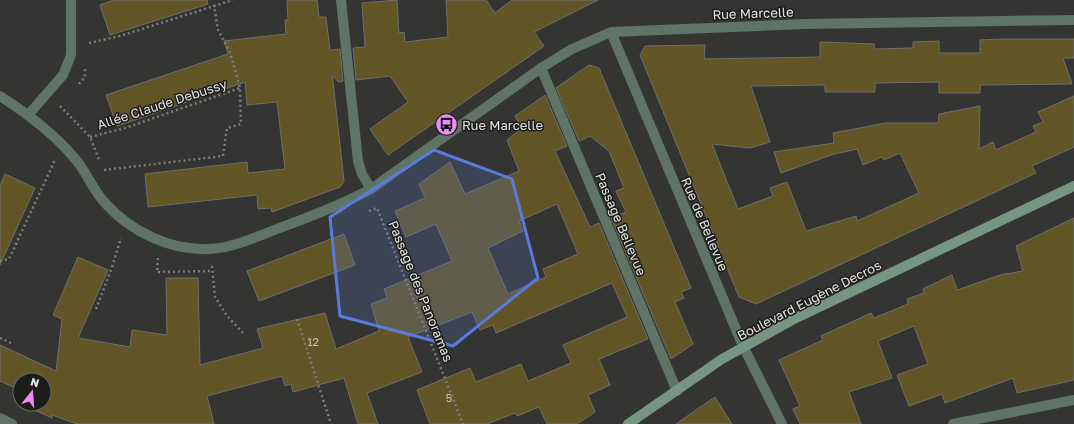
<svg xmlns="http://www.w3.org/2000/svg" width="1074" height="424" viewBox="0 0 1074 424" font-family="'Golos Text',sans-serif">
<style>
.building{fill:#625526;stroke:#706f6c;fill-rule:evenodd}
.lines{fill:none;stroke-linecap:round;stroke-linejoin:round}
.path{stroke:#7d7e7c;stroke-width:2.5;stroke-dasharray:2 3;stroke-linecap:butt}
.lane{stroke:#5f7367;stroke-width:10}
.street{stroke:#5f7367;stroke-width:10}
.secondary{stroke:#769683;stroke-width:10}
.marked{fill:#597bdc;fill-opacity:0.2;stroke:#597bdc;stroke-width:3;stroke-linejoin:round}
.labels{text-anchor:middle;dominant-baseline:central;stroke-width:3;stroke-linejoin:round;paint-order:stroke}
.number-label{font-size:11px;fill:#c4c1b4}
.street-label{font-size:13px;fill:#e5e5e4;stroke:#1c1c1b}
.poi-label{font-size:13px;fill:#e5e5e4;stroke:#1c1c1b;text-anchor:start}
</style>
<rect width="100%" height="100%" fill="#343532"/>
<path class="building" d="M114,0H207L208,4L110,35L100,5Z
M287,0H317L319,17H326L330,50L340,49L343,81L338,82L333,75V82L344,181L340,187L272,212L271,208L258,209L257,195L148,207L145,174L247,162L248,173L285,169L277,102L247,105L245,82L117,126L106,95L228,54L224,41L286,34L285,20H288Z
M397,0L399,33L404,32L405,42L448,37L446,0H486L495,13L512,0H598L534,32L544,46L388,155L370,129L408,102L390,76L356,80L353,48L365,47L362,3Z
M1004,39H1074V58H1063L1072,84L980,85V93H939V82L875,83V92H825V85L751,86L770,142L750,148L712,144L738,209L773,196L770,188L787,182L806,231L856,216L857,221L919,193L900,153L884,160L882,157L863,165L857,149L834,154L781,173L774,152L834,143L833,133L886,123H938L939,114L980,106L979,149L993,142L996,150L1036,132L1033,126L1043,122L1038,112L1074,96V147L1032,166L1036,173L756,304L739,297L640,55L645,46L705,45L704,59L820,57V42L874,44L875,49L913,48V42L939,41V53H980V40Z
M589,65L599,68L691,288L681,292L684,298L675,302L693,344L671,359L611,218L626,212L616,191L624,188L609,151L590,136L579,141L556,88Z
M545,95L567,146L555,151L590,227L599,223L648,339L599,359L610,385L588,395L595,412L577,424H547L539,407L517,416L515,413L487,424H430L417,390L470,368L476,382L521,364L528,381L571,363L563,345L627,317L612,283L496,333L493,325L480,330L472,312L408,337L422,372L367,393L378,424H358L344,378L293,392L291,384L285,386L282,376L207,396L214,424H77L52,415V418L28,407V404H44V380H20V390L0,381V345L56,371L62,319L53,315L78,257L108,270L78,338L130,347L132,330L167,335L166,278H198L200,365L263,348L257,329L325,313L336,349L379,331L371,304L387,298L384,289L452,261L436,224L406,237L395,211L425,198L419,184L450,162L465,194L519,171L507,140L522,128L515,116ZM557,204L578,254L543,269L546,277L508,294L488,248L523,231L519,221Z
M5,174L35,188L0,265V186Z
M1074,218V380L1017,393L1013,378L945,403L942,394L909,406L897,375L928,364L914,326L878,341L892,378L849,392L861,424H800L793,409L800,406L779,360L823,340L821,336L871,313L874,318L908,304L907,299L924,293L923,289L952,275L957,290L1000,275L1023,271L1016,246Z
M344,234L355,265L259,301L247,271Z
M715,397L732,424H676L696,410Z"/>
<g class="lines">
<path class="path" d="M89,43L120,36L214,6
M79,84L85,77V69
M60,106L90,137L100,162
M90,137L125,128L240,88
M104,170L223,156L227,128L241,124L240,88L230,52L218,30L214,6L233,0
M369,211L377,208L463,424
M158,258L157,272L212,271
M0,261L9,259L55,160
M212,266L215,297L227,316L244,334
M96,309L111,270L121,238
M297,319L331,424
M0,338L13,344"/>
<path class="lane" d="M541,68L677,391"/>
<path class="street" d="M341,0L358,161L362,174L371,189
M611,32L743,346L782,424
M0,96C28,114 55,134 76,160C87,173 93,190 105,203C131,232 171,251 210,249C235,248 262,234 285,226C315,215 343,204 371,189L541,68L572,49L611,32L804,24L1074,20
M29,114L63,75L71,55V0
M0,418L12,424
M953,424L1074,400"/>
<path class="secondary" d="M628,424L722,359L796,318L1074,186"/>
</g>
<path class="marked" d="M434,150L512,179L538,278L453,346L340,316L330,217Z"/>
<defs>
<symbol id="bus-disc" viewBox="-11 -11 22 22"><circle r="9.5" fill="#f08bf6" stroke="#1c1c1b"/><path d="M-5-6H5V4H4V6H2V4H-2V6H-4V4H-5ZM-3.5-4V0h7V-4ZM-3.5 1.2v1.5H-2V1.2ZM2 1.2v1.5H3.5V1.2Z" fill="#111"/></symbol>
</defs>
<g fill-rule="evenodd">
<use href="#bus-disc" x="434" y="112" width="25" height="25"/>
</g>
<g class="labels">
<g class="number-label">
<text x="313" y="341">12</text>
<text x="449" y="397">5</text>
</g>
<g class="street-label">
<text transform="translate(753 13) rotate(-2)">Rue Marcelle</text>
<text transform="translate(162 104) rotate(-18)">Allée Claude Debussy</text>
<text transform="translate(621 224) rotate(67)">Passage Bellevue</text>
<text transform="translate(705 224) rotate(67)">Rue de Bellevue</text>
<text transform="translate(421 291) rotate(68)">Passage des Panoramas</text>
<text transform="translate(809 300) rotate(-27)">Boulevard Eugène Decros</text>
</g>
<g class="poi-label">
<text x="462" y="125">Rue Marcelle</text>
</g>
</g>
<g transform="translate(32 392) rotate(17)"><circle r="19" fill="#1c1c1b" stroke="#6c6c6b"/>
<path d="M0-3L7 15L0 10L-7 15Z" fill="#f08bf6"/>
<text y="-6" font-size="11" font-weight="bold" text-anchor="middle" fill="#e5e5e4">N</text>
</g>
</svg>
